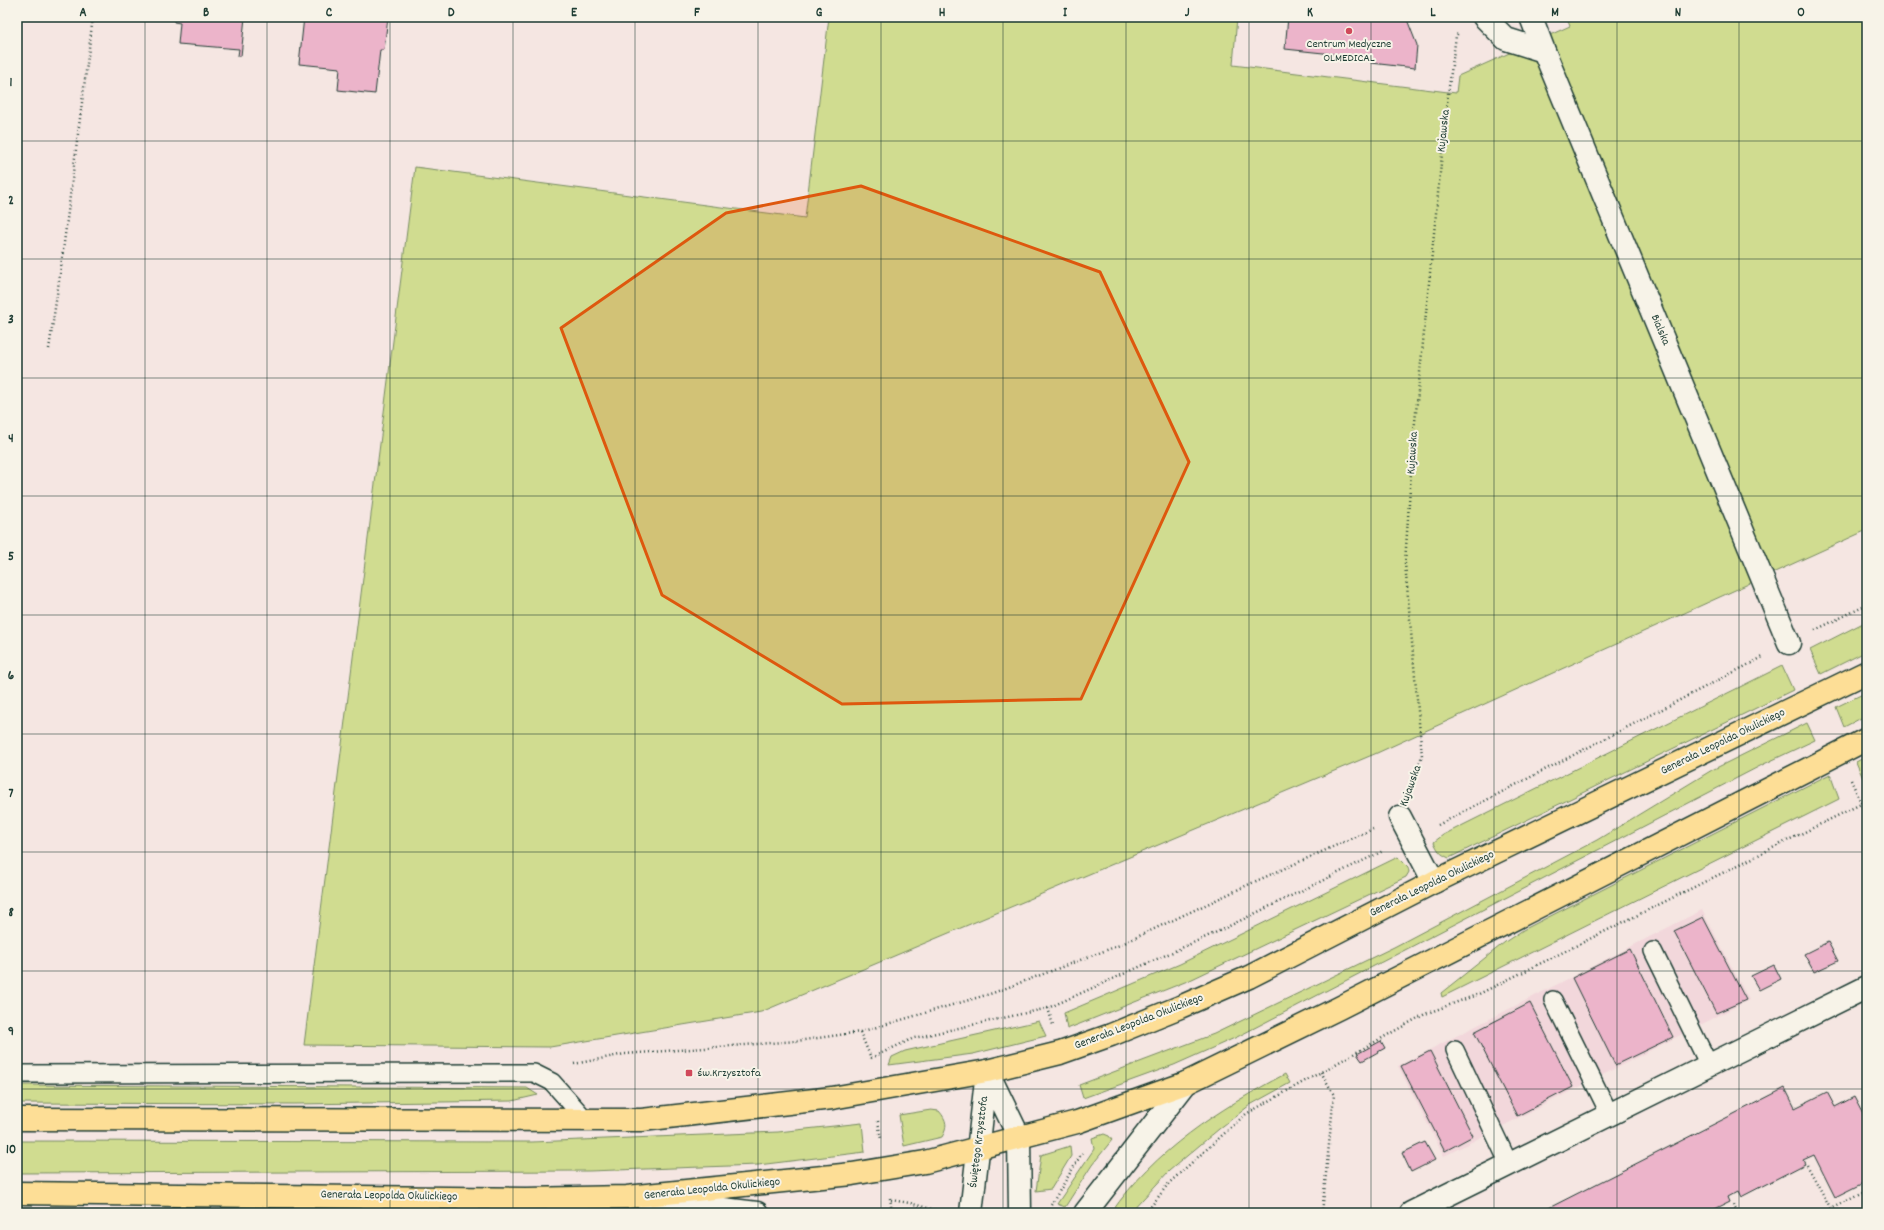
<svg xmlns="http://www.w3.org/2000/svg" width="1884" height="1230" viewBox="0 0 1884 1230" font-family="Dekko,sans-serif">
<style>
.built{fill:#f2d7db}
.green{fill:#d0dc90;stroke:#788c62}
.building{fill:#ecb4ca;stroke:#1f3d34}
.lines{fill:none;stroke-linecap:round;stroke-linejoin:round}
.service-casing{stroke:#1f3d34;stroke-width:20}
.pedestrian-casing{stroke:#1f3d34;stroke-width:25}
.minor-casing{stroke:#1f3d34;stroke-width:25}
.secondary-casing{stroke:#1f3d34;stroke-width:25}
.primary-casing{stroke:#1f3d34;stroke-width:25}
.path{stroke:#1f3d34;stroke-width:2.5;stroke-dasharray:1 3;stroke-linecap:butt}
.service{stroke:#f7f3e8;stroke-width:17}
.pedestrian{stroke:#f7f3e8;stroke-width:22}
.minor{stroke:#f7f3e8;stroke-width:22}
.secondary{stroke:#f7f3e8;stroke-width:22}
.primary{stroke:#fdde96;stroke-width:22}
.marked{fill:#de580e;fill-opacity:0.2;stroke:#de580e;stroke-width:3;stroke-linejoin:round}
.grid{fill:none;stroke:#1f3d34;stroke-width:1;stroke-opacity:0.55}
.poi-dot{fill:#d1495b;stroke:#f7f3e8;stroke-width:1.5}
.labels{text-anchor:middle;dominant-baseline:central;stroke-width:4;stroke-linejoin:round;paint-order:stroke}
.poi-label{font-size:12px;fill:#1f3d34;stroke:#f7f3e8}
.street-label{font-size:12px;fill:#1f3d34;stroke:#f7f3e8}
.neatline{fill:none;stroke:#1f3d34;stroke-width:1.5}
.grid-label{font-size:13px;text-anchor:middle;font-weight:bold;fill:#1f3d34}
</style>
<rect width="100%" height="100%" fill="#f5e6e2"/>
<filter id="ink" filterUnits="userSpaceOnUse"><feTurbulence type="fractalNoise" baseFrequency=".025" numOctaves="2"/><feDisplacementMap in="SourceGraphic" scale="8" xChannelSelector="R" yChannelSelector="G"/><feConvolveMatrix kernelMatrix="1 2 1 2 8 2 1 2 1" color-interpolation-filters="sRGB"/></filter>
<g filter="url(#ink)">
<path class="built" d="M1702,910L1749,1000L1444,1156L1398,1066Z"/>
<path class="green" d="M829,17H1237L1233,65L1456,93L1458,76L1570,26L1566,17H1867V530L1377,753L761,1012L550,1047L304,1045L415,167L805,218Z
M1867,621V651L1821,674L1810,650Z
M1782,666L1793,690L1449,858C1440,854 1438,851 1434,842L1443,835Z
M1867,692V715L1844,727L1836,707Z
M1807,723L1815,740L1764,764L1237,1037L1174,1065L1083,1098L1079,1085L1214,1034L1394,947L1597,840L1712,770Z
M1867,756V782L1865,783L1856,762Z
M1830,774L1839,799L1442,997L1441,993L1505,942L1523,930Z
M1398,857L1408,867L1409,872L1406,877L1190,980L1067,1029L1064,1013L1180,964Z
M1039,1021L1046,1036L973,1054L889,1065L892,1057L905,1051Z
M1285,1074L1290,1083L1250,1105L1219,1129L1169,1171L1130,1213H1111C1155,1150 1218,1110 1285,1074Z
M17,1085L527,1088L538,1095L512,1101L295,1104L17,1103Z
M931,1110L939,1111C947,1120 948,1127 942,1137L904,1146L899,1115Z
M862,1123L865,1152L758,1165L589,1171L17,1173V1141L532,1142L778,1132Z
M1104,1134L1109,1136L1112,1140L1092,1165L1065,1207L1057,1204L1094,1149L1092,1138Z
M1070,1146L1071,1156L1051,1189L1036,1191L1041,1155Z
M17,1211L145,1213H149H17Z"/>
<path class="building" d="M174,17H245L241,56H238L239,49L178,44L180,23L174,22Z
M304,17H388L384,50H380L375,94L338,90L340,68L299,64Z
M1288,17H1406L1417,45L1415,68L1371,63V58L1285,49Z
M1703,917L1746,1000L1716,1013L1674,931Z
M1828,942L1838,961L1814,972L1804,954Z
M1630,949L1673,1037L1615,1065L1572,978Z
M1774,965L1781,979L1759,990L1751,976Z
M1530,1003L1573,1087L1517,1116L1474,1032Z
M1381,1041L1385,1048L1362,1061L1357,1054Z
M1430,1051L1473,1136L1445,1151L1401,1066Z
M1785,1088L1795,1108L1827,1092L1835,1107L1854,1097L1867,1122V1181L1835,1197L1814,1155L1803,1160L1805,1164L1741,1197L1738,1191L1727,1197L1729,1202L1707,1213H1539Z
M1425,1142L1435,1160L1411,1172L1402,1153Z"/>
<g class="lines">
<defs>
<path id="service" d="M1653,951L1709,1065
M1553,1000L1610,1115
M1455,1050L1509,1164
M17,1074L534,1073L552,1082L585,1119"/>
<path id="pedestrian" d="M1531,17L1544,51L1789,643"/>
<path id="minor" d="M1484,17L1506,39L1544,51
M1400,817L1434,882
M1411,1213L1867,987"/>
<path id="secondary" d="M987,1071L1019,1137L1020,1213
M646,1200L757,1213
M971,1213L987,1071
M1085,1213L1186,1083"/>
<path id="primary" d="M17,1119L642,1120L832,1098L987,1071L1060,1053L1111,1035L1180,1007L1249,977L1434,882L1867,672
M17,1193L526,1199L627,1197L852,1174L925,1162L1077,1122L1186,1083L1339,1008L1867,739"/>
</defs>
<use href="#service" class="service-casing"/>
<use href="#pedestrian" class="pedestrian-casing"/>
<use href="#minor" class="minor-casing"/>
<use href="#secondary" class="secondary-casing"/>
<use href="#primary" class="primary-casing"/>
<path class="path" d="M49,349L60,274L93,17
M1815,630L1867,605
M1851,780L1867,816
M1410,789L1422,756L1405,563L1413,442L1448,94L1456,36L1459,32
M1438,825L1763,657
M1048,1008L1053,1025
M860,1032L871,1058
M871,1058L914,1038L1048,1008L1217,932L1383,851
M574,1064L625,1054L797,1041L860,1032L993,993L1120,945L1254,882L1373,829
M1321,1072L1334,1095L1322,1213
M878,1121L881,1139
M1807,1165L1831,1209V1213
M890,1198L892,1213
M891,1200L910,1203L941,1212
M1051,1205L1082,1153
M1733,1205L1738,1213
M1146,1213L1169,1183L1246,1114L1425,1014L1479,994L1867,801
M1822,1213L1867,1191"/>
<use href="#service" class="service"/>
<use href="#pedestrian" class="pedestrian"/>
<use href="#minor" class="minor"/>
<use href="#secondary" class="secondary"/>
<use href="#primary" class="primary"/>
</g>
</g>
<path class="marked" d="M861,186L1100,272L1189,462L1081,699L842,704L662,595L561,328L726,213Z"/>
<path class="grid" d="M145,17V1213M267,17V1213M390,17V1213M513,17V1213M635,17V1213M758,17V1213M881,17V1213M1003,17V1213M1126,17V1213M1249,17V1213M1371,17V1213M1494,17V1213M1617,17V1213M1739,17V1213M17,141H1867M17,259H1867M17,378H1867M17,496H1867M17,615H1867M17,734H1867M17,852H1867M17,971H1867M17,1089H1867"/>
<g class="poi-dot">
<circle cx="1349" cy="31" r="4"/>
<rect x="685" y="1069" width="8" height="8" rx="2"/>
</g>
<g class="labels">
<g class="poi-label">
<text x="1349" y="44">Centrum Medyczne<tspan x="1349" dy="14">OLMEDICAL</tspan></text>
<text x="697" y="1073" text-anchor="start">św.Krzysztofa</text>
</g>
<g class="street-label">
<text transform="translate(1444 131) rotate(-84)">Kujawska</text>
<text transform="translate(1660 330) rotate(67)">Bialska</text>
<text transform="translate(1413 453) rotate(-86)">Kujawska</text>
<text transform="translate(1723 742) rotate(-26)">Generała Leopolda Okulickiego</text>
<text transform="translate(1411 786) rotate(-70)">Kujawska</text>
<text transform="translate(1432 884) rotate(-26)">Generała Leopolda Okulickiego</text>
<text transform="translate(1139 1022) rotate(-21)">Generała Leopolda Okulickiego</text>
<text transform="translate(979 1142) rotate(-83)">Świętego Krzysztofa</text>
<text transform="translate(712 1189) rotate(-6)">Generała Leopolda Okulickiego</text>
<text transform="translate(389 1196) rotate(1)">Generała Leopolda Okulickiego</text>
</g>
</g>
<rect width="1884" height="1230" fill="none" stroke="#f7f3e8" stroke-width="44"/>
<rect x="22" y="22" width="1840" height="1186" class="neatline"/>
<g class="grid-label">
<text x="83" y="16">A</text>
<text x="206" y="16">B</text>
<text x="329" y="16">C</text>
<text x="451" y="16">D</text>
<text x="574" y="16">E</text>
<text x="697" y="16">F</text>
<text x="819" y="16">G</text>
<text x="942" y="16">H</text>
<text x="1065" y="16">I</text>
<text x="1187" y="16">J</text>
<text x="1310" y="16">K</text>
<text x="1433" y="16">L</text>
<text x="1555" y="16">M</text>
<text x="1678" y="16">N</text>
<text x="1801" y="16">O</text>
<text x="11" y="86">1</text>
<text x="11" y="204">2</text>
<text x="11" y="323">3</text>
<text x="11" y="442">4</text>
<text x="11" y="560">5</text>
<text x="11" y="679">6</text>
<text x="11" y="797">7</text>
<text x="11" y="916">8</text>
<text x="11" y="1035">9</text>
<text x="11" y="1153">10</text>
</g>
</svg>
